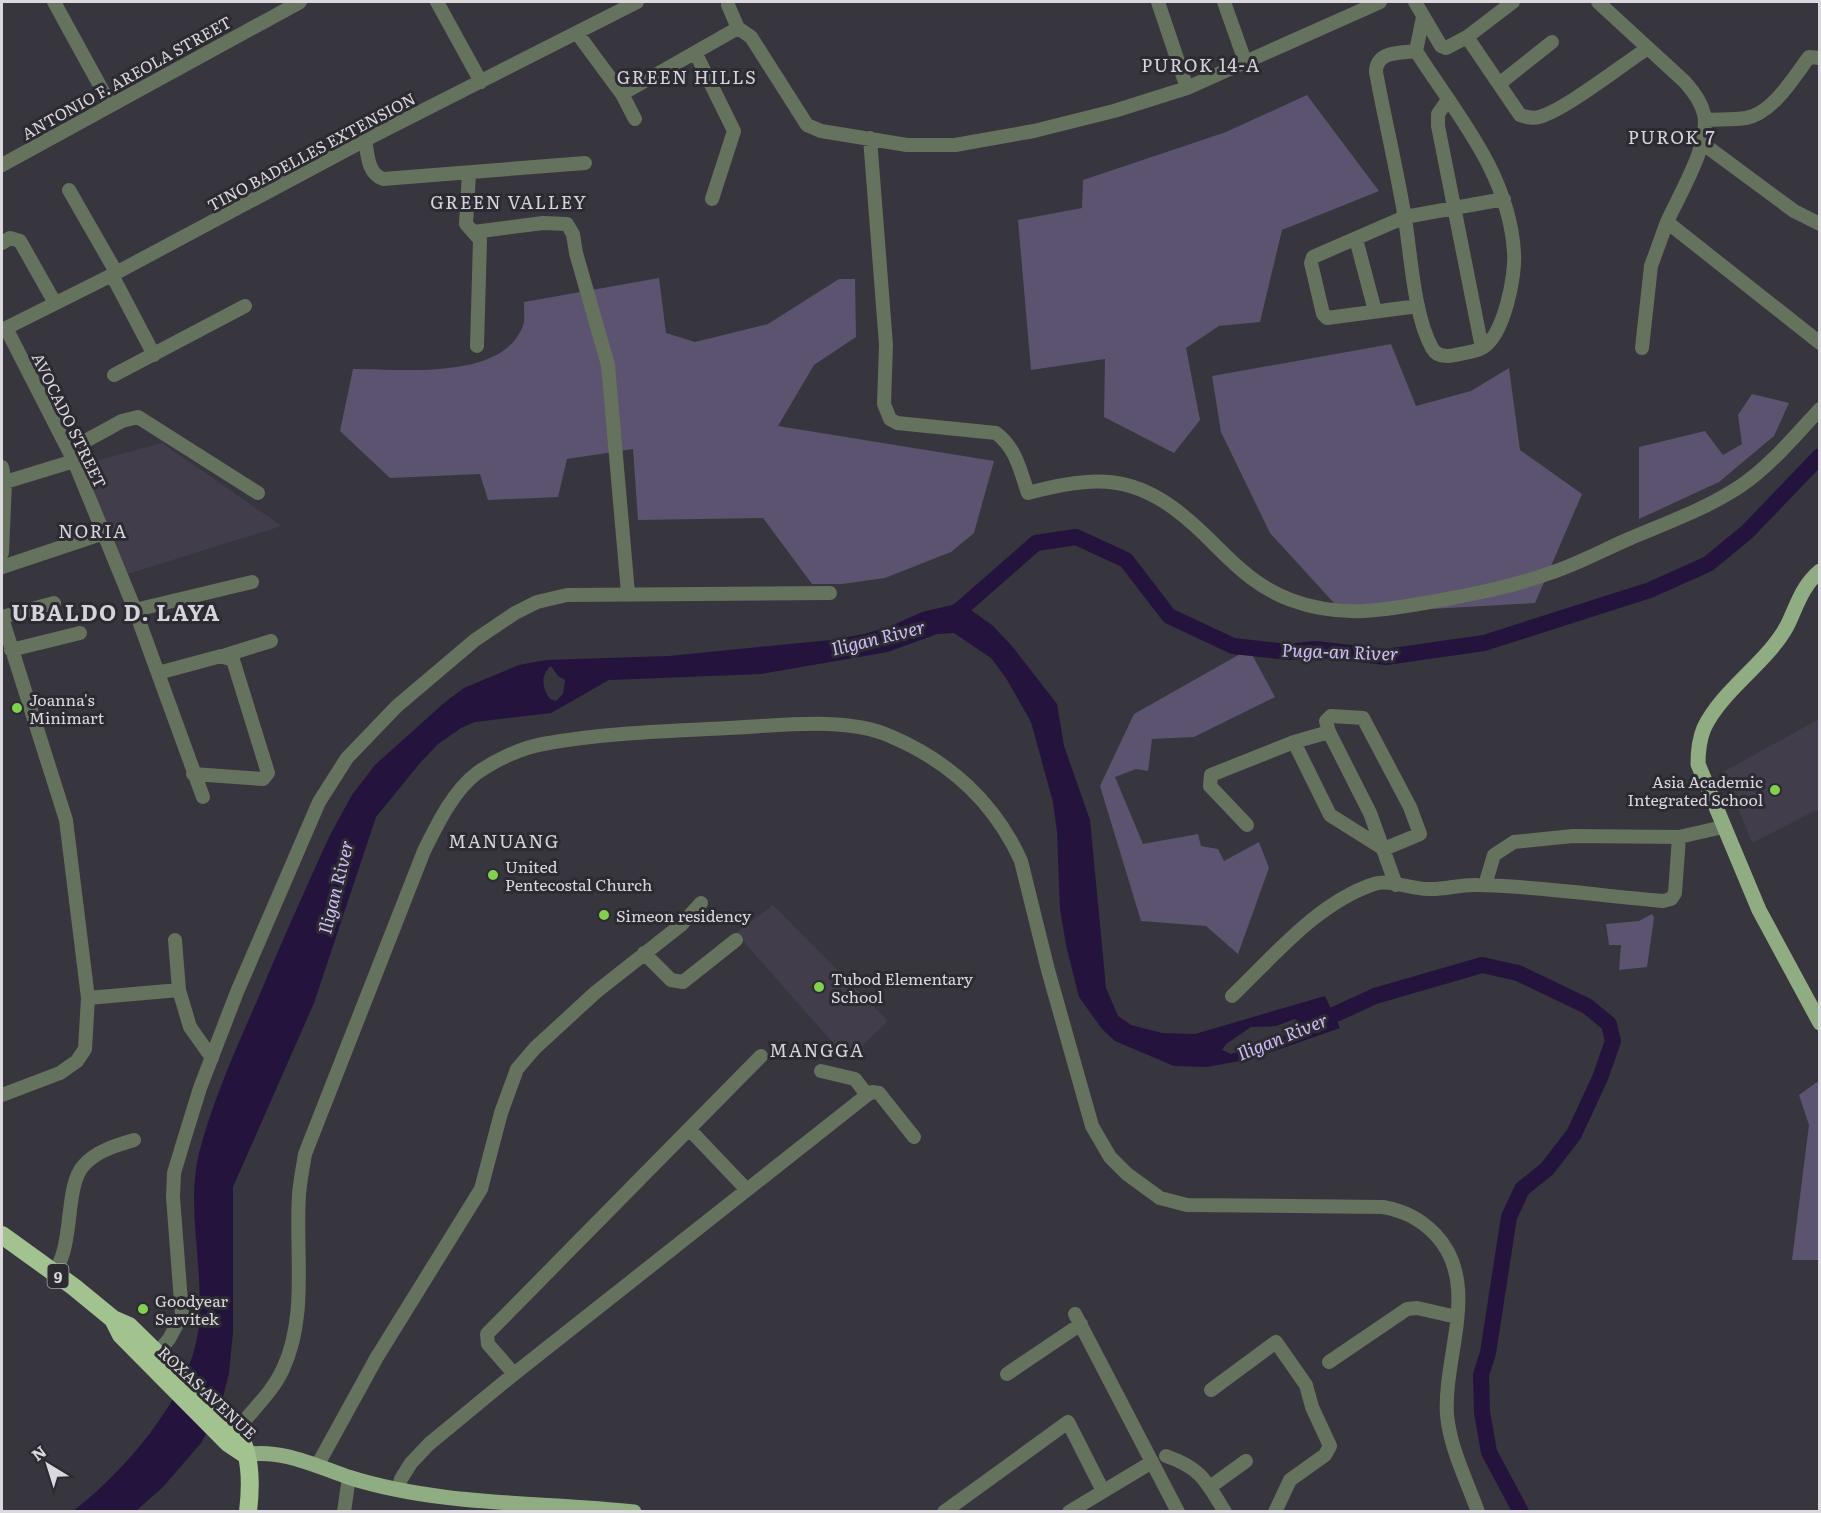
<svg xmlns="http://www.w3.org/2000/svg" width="1821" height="1513" viewBox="0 0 1821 1513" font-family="Literata,serif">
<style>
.built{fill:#413d4b}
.green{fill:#5c5370}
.water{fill:#24133d;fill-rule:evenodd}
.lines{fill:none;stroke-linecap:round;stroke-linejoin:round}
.river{stroke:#24133d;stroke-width:16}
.minor{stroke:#64725e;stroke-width:14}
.major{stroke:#90ac82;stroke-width:15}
.highway{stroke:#a2c390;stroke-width:18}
.poi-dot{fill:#82d04f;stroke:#2d2b32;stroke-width:2}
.labels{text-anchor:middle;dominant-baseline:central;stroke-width:6;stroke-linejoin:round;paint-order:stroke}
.shield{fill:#2d2b32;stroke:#a7a5aa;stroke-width:1.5}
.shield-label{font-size:15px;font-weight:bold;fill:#dbd9de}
.street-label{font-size:16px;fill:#dbd9de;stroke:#2d2b32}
.poi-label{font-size:16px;fill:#dbd9de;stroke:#2d2b32;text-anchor:start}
.neighbourhood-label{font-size:18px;letter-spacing:1.5px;fill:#d5d3dc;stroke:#2d2b32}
.water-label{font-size:18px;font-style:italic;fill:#d1bdfa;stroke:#2d2b32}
.district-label{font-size:22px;font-weight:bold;letter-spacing:1.5px;fill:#d5d3dc;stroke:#2d2b32}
</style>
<rect width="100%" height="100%" fill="#37353d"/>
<path class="built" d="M162,443L282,526L128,574L80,465Z
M1819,719V809L1752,843L1723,772Z
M773,905L888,1021L848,1060L736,933Z"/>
<path class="green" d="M1307,95L1379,191L1282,230L1260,322L1219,326L1186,348L1200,420L1174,453L1104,417L1105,359L1031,370L1018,220L1082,208L1083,180L1226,132Z
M659,278L666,333L695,342L768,324L839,279H855L856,337L814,365L778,426L994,461L974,533L951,552L885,578L842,584H812L763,518L638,520L633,449L567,459L558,497L488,500L480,474L390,478L340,431L353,369C401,369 502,381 523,326C525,319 524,309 524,302Z
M1391,344L1416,406L1471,391L1509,368L1520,450L1582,494L1535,603L1344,614L1270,533L1221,432L1212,376Z
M1752,394L1789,403L1774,436L1719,482L1639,519V447L1705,431L1723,455L1742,444L1738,415Z
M1249,649L1275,697L1194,737L1152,739L1148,771L1136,769L1115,777L1143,844L1198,834L1201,846L1218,849L1224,861L1259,842L1269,868L1238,954L1206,926L1141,921L1100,786L1134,714Z
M1652,914L1654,918L1647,967L1619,970L1621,945H1609L1606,924L1639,921Z
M1817,1082L1820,1085L1819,1260H1792L1809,1125L1799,1095Z"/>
<path class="water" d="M956,604L968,608L992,625L1012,646L1057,704L1064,746L1090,820L1106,988L1118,1016L1131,1025L1162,1033L1195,1034L1325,996L1340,1028L1251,1059L1207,1067L1174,1066L1115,1041L1102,1029L1079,997L1066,945L1060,909L1057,832L1053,802L1031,722L1006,678L991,658L954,633L937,634L888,652L761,674L609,680L551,713L475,722L461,728L438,744L420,763L376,817L314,1003L233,1187V1332L229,1373L220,1409L201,1443L163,1487L136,1511L72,1512C123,1473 185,1402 197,1338C201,1320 200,1298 199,1279C197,1237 189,1195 199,1153C213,1100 235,1051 257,1001C280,945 305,890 330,835L352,795L375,765L444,703L464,688L519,665L546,660L669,656L831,640L864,634L891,626L922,612ZM551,666L558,676L565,680L563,694L556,701L550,699C542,688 540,675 551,666ZM1295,1019L1298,1022C1292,1040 1248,1049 1231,1054L1222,1050L1226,1044L1251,1027L1276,1026Z"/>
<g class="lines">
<path class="river" d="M947,621L1036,543L1076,537L1126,560L1169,616L1233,646L1288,652L1315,649L1386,657L1484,643L1650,590L1708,564L1747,532L1820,456
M1314,1024L1375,996L1482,965L1518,973L1587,1006L1609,1024L1613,1041L1600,1078L1574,1134L1547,1169L1522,1189L1509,1217L1488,1353L1481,1375L1482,1412L1489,1452L1521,1512"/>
<path class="minor" d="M54,2L110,104
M437,2L481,82
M1158,2L1187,88
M1224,2L1246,64
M1415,2L1441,46L1446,48L1467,37L1513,2
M1598,2L1685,82C1693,91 1701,101 1704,114C1711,143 1679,195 1667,222L1820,343
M728,5L738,28L751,37L807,125L821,131L907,145H955L1034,131L1114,111L1187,88L1380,2
M577,33L622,94L635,119
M1467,37L1520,115C1527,117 1532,119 1539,117C1565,110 1622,65 1648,48
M1416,51C1400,53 1376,51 1376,72C1385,121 1397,170 1405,219C1411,256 1414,316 1432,348C1437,357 1446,357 1455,355C1463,353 1475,352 1482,348C1504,336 1516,275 1514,252C1509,173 1456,114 1416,51L1423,17
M696,54L734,131L712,199
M1499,84L1552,42
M622,94L738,28
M1447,101L1438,114V126L1482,348
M1705,120C1718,119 1733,120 1746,118C1773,113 1794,77 1809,57L1820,58
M870,138L886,345L884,404L890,419L897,423L996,433C1016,448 1020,470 1028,493C1118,468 1154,483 1218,548C1240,570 1261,589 1291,600C1344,620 1393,609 1447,599C1483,592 1518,585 1553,572C1580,563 1605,549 1631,538C1669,522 1708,508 1742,485C1771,465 1796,435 1820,409
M365,140C368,154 367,173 383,179L585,163
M1702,143L1794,211L1820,224
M2,165L300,2
M469,173L466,224L480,240L477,346
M69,190L116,272
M474,232L543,223L567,224L573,234L576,253L608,365L628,593
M1356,239L1375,311
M2,243L10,238L20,241L55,303
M112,275L154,355
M1418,306L1327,318L1323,314L1311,263L1313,257L1405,217L1504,199
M6,328L74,461L135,610L203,797
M2,330L112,275L365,140L637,2
M1642,348L1651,266L1667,222
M114,375L245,306
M69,450L122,421L138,417L258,493
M2,467L5,482L2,553
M2,483L74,461
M2,567L104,533
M135,610L252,582
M2,617L54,603
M2,618L66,820L88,998L85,1049L77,1061L60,1073L2,1095
M11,650L80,633
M226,655L271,641
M158,673L221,656L233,660L268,773L263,779L193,774
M1294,742L1330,815L1384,849L1420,834L1410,807L1363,718L1331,716L1326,721L1329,732
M1247,825L1210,786L1211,775L1294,742L1329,732L1370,813L1396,885
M1485,885L1494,855L1514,842L1573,836L1679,837L1723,827
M175,940L179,990L190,1027L212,1058
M644,953L671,980L683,982L736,940
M1232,996C1274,956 1317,903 1374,884C1390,879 1410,889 1428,889C1444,890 1461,884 1477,885C1540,886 1601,896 1663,901L1671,899L1675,893L1679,837
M88,998L179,990
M821,1071L855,1079L867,1095
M689,1129L747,1190
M54,1273C75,1243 64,1186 84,1165C96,1151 117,1145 134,1140
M1075,1314L1178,1512
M157,1353L169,1339L182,1315L173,1197L174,1173L183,1143L200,1088L237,992L319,802L347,758L397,706L475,640L515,613L537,602L567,595L830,593
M1329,1362L1407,1309L1417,1308L1457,1317
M514,1374L488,1344L487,1334L761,1056
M1007,1374L1081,1324
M1211,1390L1276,1342L1306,1385L1312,1407L1330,1446L1325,1455L1290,1480L1275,1512
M236,1431C252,1410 272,1393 283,1369C308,1315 295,1251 299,1195C300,1181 303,1167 305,1154L424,851C437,825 453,791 477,773C495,760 521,748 543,744C603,733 667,731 728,728C777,726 846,716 890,736C949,761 995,803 1021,861L1048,970L1092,1126L1110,1157L1127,1174L1160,1198L1187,1205L1383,1207C1404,1211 1419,1218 1435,1234C1482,1283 1443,1356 1447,1415C1450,1448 1467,1481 1478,1512
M1166,1456C1201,1468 1206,1481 1225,1512
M317,1466L377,1357L481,1189L501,1113L517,1069L535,1048L596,992L681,925L701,903
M1210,1487L1246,1461
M398,1490L401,1479L411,1463L429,1444L514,1374L867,1095L872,1092L879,1093L914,1137
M344,1512L349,1477
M944,1512L1068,1422L1103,1491
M1069,1512L1152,1462"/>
<path class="major" d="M1820,571C1801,587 1797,606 1787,626C1766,664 1722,690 1704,728C1699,740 1698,751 1698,764L1759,910L1820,1023
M246,1455C279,1448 316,1466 348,1477C439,1506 539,1502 634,1512"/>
<path class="highway" d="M2,1235L74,1287L113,1319L129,1326L236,1431C252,1452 251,1487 248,1512
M113,1319L121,1335L228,1443L246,1455"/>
</g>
<g class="poi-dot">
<circle cx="17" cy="708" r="6"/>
<circle cx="1775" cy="790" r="6"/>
<circle cx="493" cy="875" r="6"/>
<circle cx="604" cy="915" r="6"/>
<circle cx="819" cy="987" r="6"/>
<circle cx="143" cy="1309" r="6"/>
</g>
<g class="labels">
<rect class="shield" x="47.5" y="1264" width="21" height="24" rx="4.5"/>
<g class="shield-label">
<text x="58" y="1276">9</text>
</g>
<g class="street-label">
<text transform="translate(126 77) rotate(-29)">ANTONIO F. AREOLA STREET</text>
<text transform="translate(311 151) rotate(-28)">TINO BADELLES EXTENSION</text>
<text transform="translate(70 420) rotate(64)">AVOCADO STREET</text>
<text transform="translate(208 1392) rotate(43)">ROXAS AVENUE</text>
</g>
<g class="poi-label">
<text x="29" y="699">Joanna's<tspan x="29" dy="18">Minimart</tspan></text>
<text x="1763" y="781" text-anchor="end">Asia Academic<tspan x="1763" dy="18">Integrated School</tspan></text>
<text x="505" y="866">United<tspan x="505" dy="18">Pentecostal Church</tspan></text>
<text x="616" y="915">Simeon residency</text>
<text x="831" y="978">Tubod Elementary<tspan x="831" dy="18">School</tspan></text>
<text x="155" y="1300">Goodyear<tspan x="155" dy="18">Servitek</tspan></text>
</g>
<g class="neighbourhood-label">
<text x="1201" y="64">PUROK 14-A</text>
<text x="687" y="76">GREEN HILLS</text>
<text x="1672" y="136">PUROK 7</text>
<text x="509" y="201">GREEN VALLEY</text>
<text x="93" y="530">NORIA</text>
<text x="504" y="840">MANUANG</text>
<text x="817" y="1049">MANGGA</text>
</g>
<g class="water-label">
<text transform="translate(878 637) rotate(-14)">Iligan River</text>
<text transform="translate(1340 651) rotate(2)">Puga-an River</text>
<text transform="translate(335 887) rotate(-76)">Iligan River</text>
<text transform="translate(1282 1036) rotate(-22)">Iligan River</text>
</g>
<g class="district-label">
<text x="116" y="611">UBALDO D. LAYA</text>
</g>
</g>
<rect width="1821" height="1513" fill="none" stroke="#dbd9de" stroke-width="6"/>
<g transform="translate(48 1465) rotate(322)" stroke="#2d2b32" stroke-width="4.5" paint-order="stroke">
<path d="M0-4.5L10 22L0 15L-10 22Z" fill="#dbd9de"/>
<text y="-9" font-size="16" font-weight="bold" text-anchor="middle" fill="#dbd9de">N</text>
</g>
</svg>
